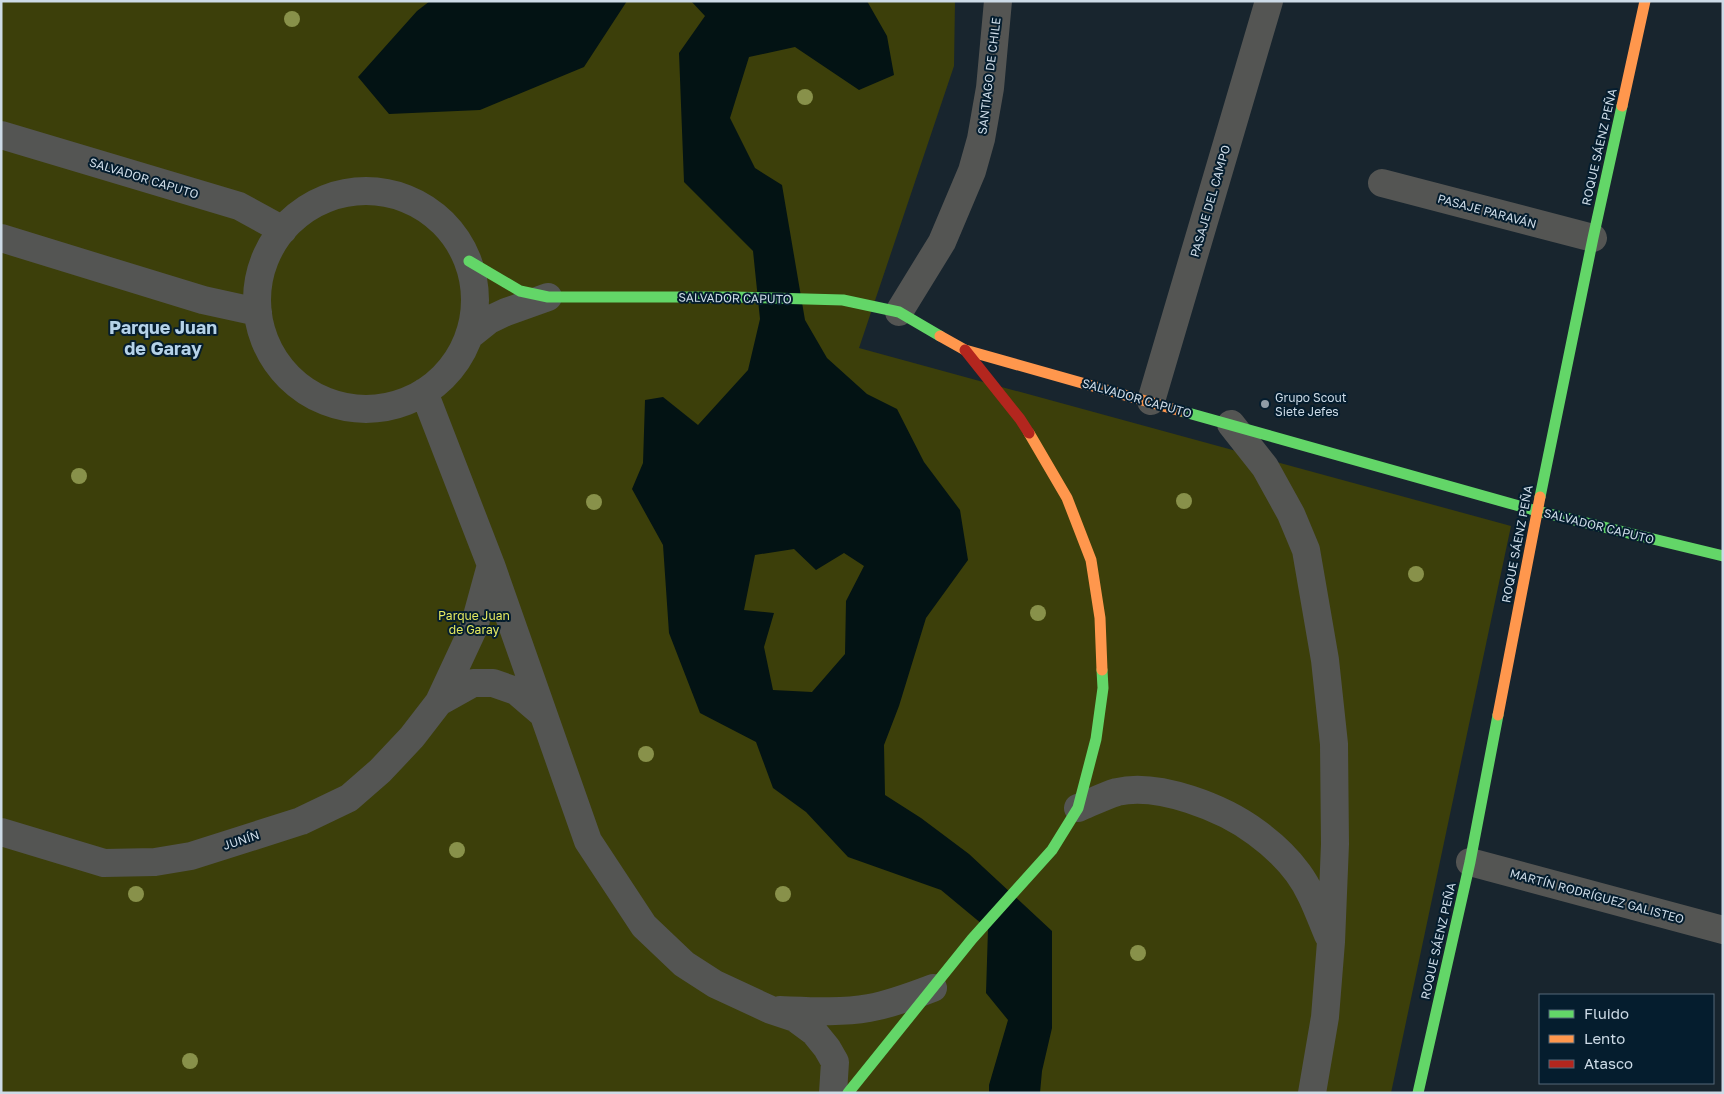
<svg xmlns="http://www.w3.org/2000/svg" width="1724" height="1094" viewBox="0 0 1724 1094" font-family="'Golos Text',sans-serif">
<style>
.green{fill:#3c3f0a}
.water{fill:#031314;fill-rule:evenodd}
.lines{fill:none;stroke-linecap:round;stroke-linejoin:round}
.street{stroke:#545553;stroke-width:28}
.fast{stroke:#63d668;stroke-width:11}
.slow{stroke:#ff974d;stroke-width:11}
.jam{stroke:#b3261e;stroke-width:11}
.tree{fill:#88914a}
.poi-dot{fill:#8e9ba6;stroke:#051d2e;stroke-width:2}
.labels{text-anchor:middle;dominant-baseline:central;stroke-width:4;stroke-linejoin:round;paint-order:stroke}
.street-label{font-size:12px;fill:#cddbe7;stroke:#051d2e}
.poi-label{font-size:12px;fill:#cddbe7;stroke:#051d2e;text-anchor:start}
.park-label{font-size:12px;fill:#e4e960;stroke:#051d2e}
.district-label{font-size:18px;font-weight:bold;fill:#b5d2e8;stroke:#051d2e}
</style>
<rect width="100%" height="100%" fill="#18252e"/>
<path class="green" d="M1,1H955L954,66L859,348L1511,526L1391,1093H1Z"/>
<path class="water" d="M430,1H627L584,67L480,110L389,114L358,77L417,11Z
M691,1H867L887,36L894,75L859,90L795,47L749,57L730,118L755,168L782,185L805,320L827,358L867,394L897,409L924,462L960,510L968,560L926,618L899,706L884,745L885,795L921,818L969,854L1052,931V1028L1042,1071L1040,1093H989V1085L1008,1020L986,993L988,929L941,890L848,857L806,812L773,788L756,742L700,713L669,633L663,545L632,489L643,463L645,400L663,397L698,425L748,370L760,319L753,251L684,182L679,53L705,16ZM794,549L816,570L844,553L864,566L846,601L845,654L812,692L773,690L764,647L774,613L744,610L755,555Z"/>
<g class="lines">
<path class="street" d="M1,135L239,206L283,230
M1382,183L1593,238
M257 300a109 109 0 1 1 218 0a109 109 0 1 1-218 0Z
M1,238L203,300L258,312
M899,312L942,242L972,171L981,139L990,88L998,1
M469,336L489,320L506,312L548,297
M424,392L491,565L588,841L644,926L684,964L715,984L771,1010L795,1018L814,1032L827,1048L835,1062L833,1093
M1151,401L1269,1
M1231,424L1265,467L1291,514L1306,550L1325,660L1334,744L1335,844L1331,942L1325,1017L1312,1093
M439,702L474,627L491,565
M1078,808C1090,803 1104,796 1117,792C1158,782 1224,808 1257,833C1272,844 1287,858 1298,873C1312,892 1319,914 1328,935
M1,832L104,863L155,862L191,856L301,821L349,798L380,771L412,737L439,702L473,683H493L516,691L543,714
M1470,862L1723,930
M780,1010C809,1011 840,1013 869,1008C891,1004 912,996 933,988"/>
<path class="fast" d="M469,261L520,291L548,297H733L843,300L899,312L940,336
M1181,411L1537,511L1723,556
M1540,497L1593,238L1622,106
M848,1093L972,939L1052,850L1078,808L1096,739L1103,688L1102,670
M1418,1093L1470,862L1498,715"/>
<path class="slow" d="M1622,106L1645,1
M940,336L965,350L1181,411
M1029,433L1067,498L1091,560L1100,618L1102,670
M1498,715L1540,497"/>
<path class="jam" d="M965,350L1020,419L1029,433"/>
</g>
<g class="tree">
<circle cx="292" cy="19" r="8"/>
<circle cx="805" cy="97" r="8"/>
<circle cx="79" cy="476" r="8"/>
<circle cx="1184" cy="501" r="8"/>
<circle cx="594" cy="502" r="8"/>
<circle cx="1416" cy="574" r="8"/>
<circle cx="1038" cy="613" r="8"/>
<circle cx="646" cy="754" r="8"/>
<circle cx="457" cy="850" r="8"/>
<circle cx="136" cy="894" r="8"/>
<circle cx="783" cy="894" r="8"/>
<circle cx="1138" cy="953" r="8"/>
<circle cx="190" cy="1061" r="8"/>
</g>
<circle class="poi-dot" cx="1265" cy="404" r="5"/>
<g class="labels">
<g class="street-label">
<text transform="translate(989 76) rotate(-83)">SANTIAGO DE CHILE</text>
<text transform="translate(1599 147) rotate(-77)">ROQUE SÁENZ PEÑA</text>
<text transform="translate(144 178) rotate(17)">SALVADOR CAPUTO</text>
<text transform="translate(1210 201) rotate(-74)">PASAJE DEL CAMPO</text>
<text transform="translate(1487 211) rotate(15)">PASAJE PARAVÁN</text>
<text transform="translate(735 298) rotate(1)">SALVADOR CAPUTO</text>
<text transform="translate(1137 398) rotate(16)">SALVADOR CAPUTO</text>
<text transform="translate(1599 526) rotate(14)">SALVADOR CAPUTO</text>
<text transform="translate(1517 544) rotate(-79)">ROQUE SÁENZ PEÑA</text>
<text transform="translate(241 840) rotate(-18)">JUNÍN</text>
<text transform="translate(1597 896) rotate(15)">MARTÍN RODRÍGUEZ GALISTEO</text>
<text transform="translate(1438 941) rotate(-77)">ROQUE SÁENZ PEÑA</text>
</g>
<g class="poi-label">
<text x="1275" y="397">Grupo Scout<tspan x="1275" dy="14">Siete Jefes</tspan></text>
</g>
<g class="park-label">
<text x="474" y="615">Parque Juan<tspan x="474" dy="14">de Garay</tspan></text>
</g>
<g class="district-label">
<text x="163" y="327">Parque Juan<tspan x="163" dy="21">de Garay</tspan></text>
</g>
</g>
<rect width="1724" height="1094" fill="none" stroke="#cddbe7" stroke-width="5"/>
<rect x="1539" y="994" width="175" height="90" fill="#051d2e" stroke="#556978"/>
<rect x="1549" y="1010" width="25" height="8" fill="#63d668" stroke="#556978"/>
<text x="1584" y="1019" font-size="15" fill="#cddbe7">Fluido</text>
<rect x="1549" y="1035" width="25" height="8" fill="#ff974d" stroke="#556978"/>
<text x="1584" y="1044" font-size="15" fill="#cddbe7">Lento</text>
<rect x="1549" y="1060" width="25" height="8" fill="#b3261e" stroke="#556978"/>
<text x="1584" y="1069" font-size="15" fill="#cddbe7">Atasco</text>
</svg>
